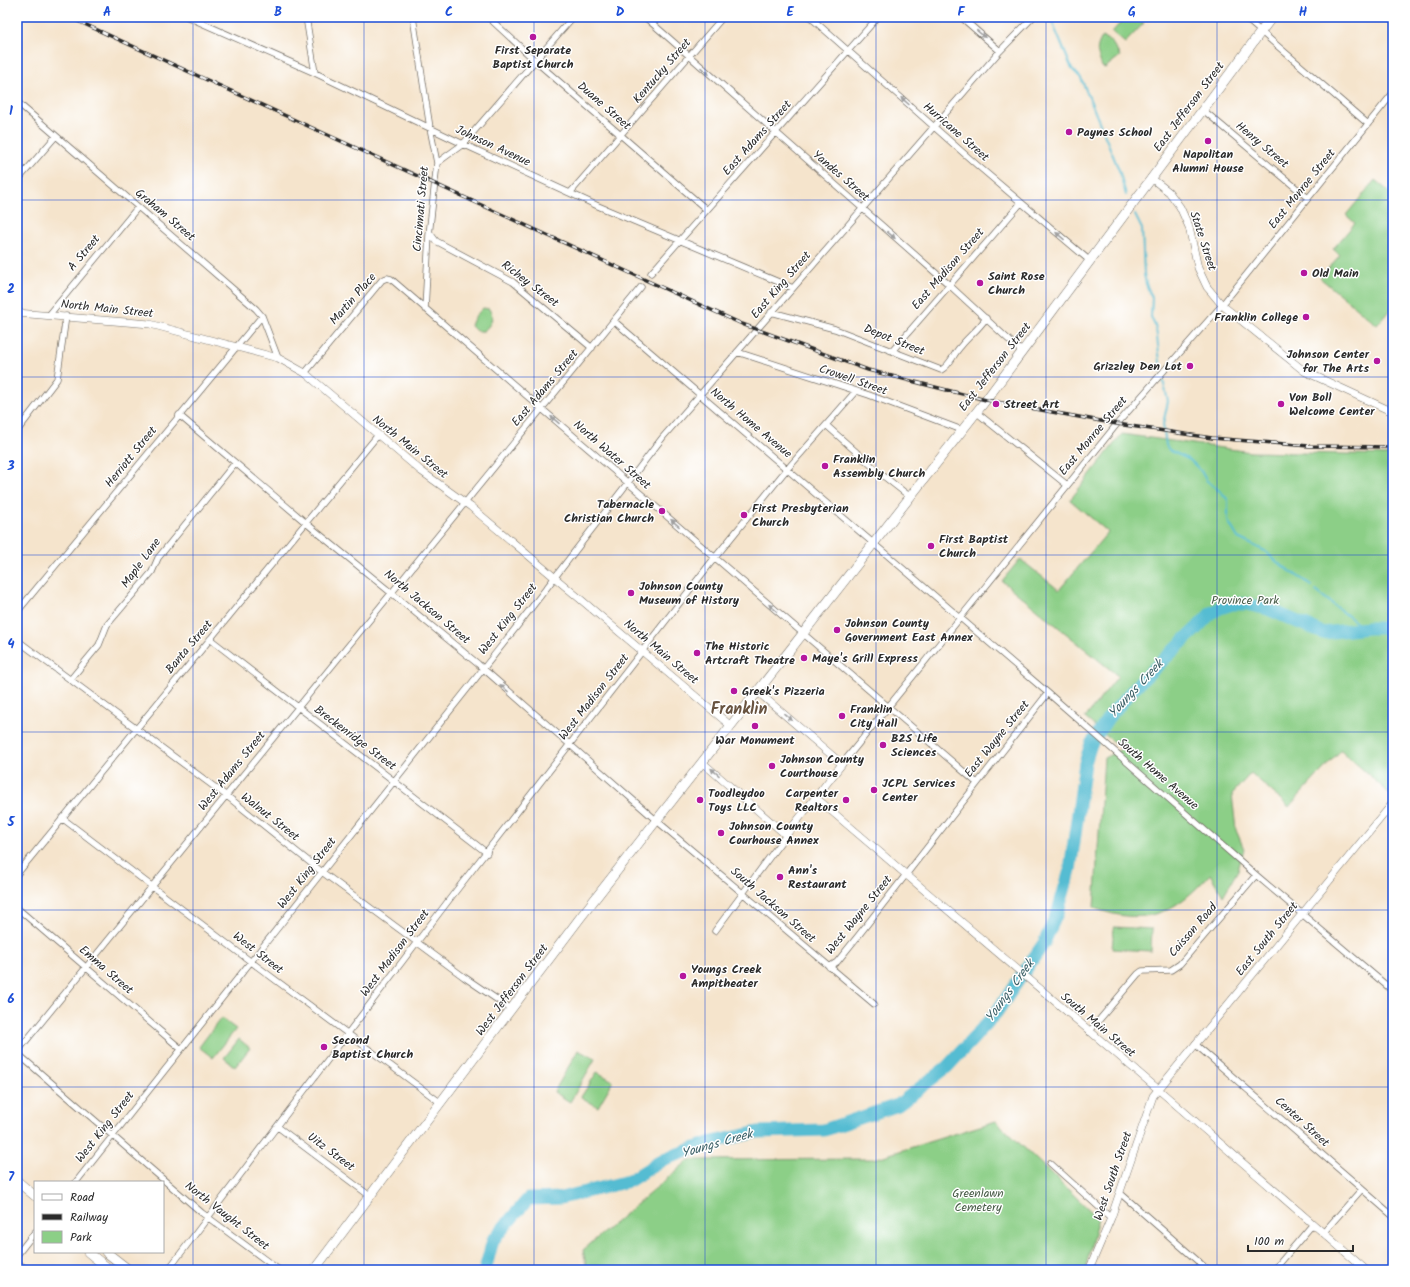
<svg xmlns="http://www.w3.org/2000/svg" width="1410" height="1287" viewBox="0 0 1410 1287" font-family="Kalam,sans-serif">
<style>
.green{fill:#8ccf87;stroke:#5c7d59}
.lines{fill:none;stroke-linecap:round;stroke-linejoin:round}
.stream{stroke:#54bcd2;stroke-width:2}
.river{stroke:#54bcd2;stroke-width:13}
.minor-casing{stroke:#726c63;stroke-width:7}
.tertiary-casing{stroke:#726c63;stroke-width:8}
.primary-casing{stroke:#726c63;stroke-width:10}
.minor{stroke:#fff;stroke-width:5.5}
.tertiary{stroke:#fff;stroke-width:7}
.primary{stroke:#fff;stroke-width:9}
.rail-casing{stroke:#2b2b2b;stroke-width:3.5}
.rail{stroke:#fff;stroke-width:2;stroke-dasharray:6;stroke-linecap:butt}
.oneway{fill:#a0a0a0}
.grid{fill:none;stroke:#1d4ed8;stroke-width:1;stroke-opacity:0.55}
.poi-dot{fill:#b5179e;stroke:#fff;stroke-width:1.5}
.labels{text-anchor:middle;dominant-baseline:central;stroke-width:3;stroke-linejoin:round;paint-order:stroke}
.poi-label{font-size:12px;font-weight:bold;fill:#2b2b2b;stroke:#fff;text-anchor:start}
.street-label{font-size:12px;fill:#2b2b2b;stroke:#fff}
.park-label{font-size:12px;fill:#485c47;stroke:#fff}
.water-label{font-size:13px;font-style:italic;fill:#395e65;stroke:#fff}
.district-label{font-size:16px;font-weight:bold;fill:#685340;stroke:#fff}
.neatline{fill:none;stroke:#1d4ed8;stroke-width:1.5}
.grid-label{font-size:13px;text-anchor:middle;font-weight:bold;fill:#1d4ed8}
</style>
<rect width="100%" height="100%" fill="#fff"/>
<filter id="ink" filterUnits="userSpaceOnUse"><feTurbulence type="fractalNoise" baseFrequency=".025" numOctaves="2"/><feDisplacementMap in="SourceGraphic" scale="8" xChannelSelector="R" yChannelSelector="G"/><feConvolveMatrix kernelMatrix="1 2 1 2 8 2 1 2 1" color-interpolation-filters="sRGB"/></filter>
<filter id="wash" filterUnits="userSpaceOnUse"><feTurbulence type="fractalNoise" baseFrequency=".012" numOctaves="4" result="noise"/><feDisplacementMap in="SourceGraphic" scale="16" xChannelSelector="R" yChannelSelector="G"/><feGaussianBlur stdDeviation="0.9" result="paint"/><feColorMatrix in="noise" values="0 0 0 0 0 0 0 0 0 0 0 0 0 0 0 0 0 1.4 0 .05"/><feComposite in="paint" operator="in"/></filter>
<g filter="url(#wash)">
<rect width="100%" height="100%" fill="#f5e4cc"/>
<path class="green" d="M1126,17H1137L1144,23L1125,43L1112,32Z
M1102,37L1111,41L1120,56L1105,68L1102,67C1098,54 1094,51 1102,37Z
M1375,180L1393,195V306L1377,325L1320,278L1340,255L1333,249L1355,223L1346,215Z
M483,308L489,309C495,318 491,324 484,331H476L471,326C473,318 478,313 483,308Z
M1122,434L1251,452L1393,455V791L1390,794L1341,750L1289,807L1251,773L1232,794L1236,830L1244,849L1238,870L1223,896L1210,874C1175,914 1145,927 1094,908L1104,758L1122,749L1085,718L1118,676L1002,581L1020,559L1059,590L1108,532L1070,500Z
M1114,927L1152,929L1151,951L1112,949Z
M221,1018L236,1029L213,1058L199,1047Z
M239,1039L250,1048L235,1067L224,1058Z
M578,1050L595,1059L570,1102L554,1092Z
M597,1072L613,1081L598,1107L581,1097Z
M996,1121L1098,1218L1085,1270H587L583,1250L689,1160L874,1159Z"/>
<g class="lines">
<path class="stream" d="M1050,17L1072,69L1081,78L1119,170L1126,195
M1135,215L1142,229L1144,274L1146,284L1152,298L1151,317L1156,328L1161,371
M1162,376L1168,401L1163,424L1166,445L1169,450L1190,460L1201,471L1206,480L1222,493L1228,500V521L1238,538L1265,551L1277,562L1312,586
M1316,591L1357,623L1368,628"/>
<path class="river" d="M485,1270L493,1240L528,1199L561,1198L629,1181L664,1159L713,1142L758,1132L824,1130L898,1105L947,1067L971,1041L996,1013L1044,943L1058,911L1070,870L1085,763L1091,744L1108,718L1138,684L1197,628L1211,613L1220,608L1232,604H1246L1268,609L1323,633L1368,628H1393"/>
</g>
</g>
<g filter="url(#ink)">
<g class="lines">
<defs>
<path id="minor" d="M188,17L315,73L463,144L598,206L793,288
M306,17L315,73
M413,17L430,128L437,163L429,235L425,309
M488,17L541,66L707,210
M645,17L946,282L1022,352
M810,17L977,165L1090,261
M961,17L1000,51
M1244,17L1368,124
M1391,17L1393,19
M17,102L256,309L262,316L278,358
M1202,109L1308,198
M437,163L463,144L573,17
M17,181L56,136
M570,193L723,17
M430,233L436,241L513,282L592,348
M651,273L878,17
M771,312L835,329L941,370C951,365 953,354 961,346C969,336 979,329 986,318
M49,315L138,207
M614,321L1048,693L1256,875L1393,991
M893,350L1021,203
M737,352L869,395L962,430
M305,373L382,280L387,278L391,279L977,783
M976,412L1067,485
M179,415L312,528L478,664L657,821L874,1004
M826,425L881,474L909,496
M17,431L57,379L66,316
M17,612L262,316
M210,639L487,853
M17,640L232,800L322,872L464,977L511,1009
M70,680L99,645L107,625L152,572L158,558L235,463
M842,764L1117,424L1222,305L1393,93
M62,818L250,961L441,1103
M17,874L378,435
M17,908L181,1049
M715,931L786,835
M829,967L837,962L858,936L1048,693
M1089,1032L1138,974L1142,971L1171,970L1180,964L1256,875
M1195,1044L1393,1216
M17,1052L641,287
M17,1053L202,1213L279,1270
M278,1127L370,1196
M1050,1163L1111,1218
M76,1182L518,625L663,437L1000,51L1033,17
M1120,1193L1208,1270
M1323,1233L1362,1189
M17,1255L35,1232
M17,1262L27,1270
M168,1270L452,896L709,565L782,475L855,392
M1274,1270L1313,1224"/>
<path id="tertiary" d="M1151,178L1169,192L1180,207L1189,227L1198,268L1207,287L1222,305L1304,371L1393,412
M17,313L150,324L278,358L305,373L421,471L471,507L731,726
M703,763L786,835L842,764L758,692
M815,797L1166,1096L1366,1270
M1089,1270L1111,1218L1153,1096L1393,803"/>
<path id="primary" d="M17,1181L35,1196
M88,1252L110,1270
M106,1252L129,1270
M314,1270L580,918L986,400L1272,17"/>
</defs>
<use href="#minor" class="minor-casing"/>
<use href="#tertiary" class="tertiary-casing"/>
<use href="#primary" class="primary-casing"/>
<use href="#minor" class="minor"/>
<use href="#tertiary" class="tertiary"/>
<use href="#primary" class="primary"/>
<defs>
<path id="rail" d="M69,17L742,324L868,370L986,400L1117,424L1212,438L1309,446L1393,447"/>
</defs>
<use href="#rail" class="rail-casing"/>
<use href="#rail" class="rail"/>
</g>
<defs><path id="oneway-solid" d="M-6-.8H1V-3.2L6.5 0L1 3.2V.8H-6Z"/></defs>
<g class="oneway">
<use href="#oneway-solid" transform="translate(981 34) rotate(40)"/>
<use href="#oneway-solid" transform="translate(705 71) rotate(41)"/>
<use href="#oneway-solid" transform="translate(905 101) rotate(-138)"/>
<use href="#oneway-solid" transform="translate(891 235) rotate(41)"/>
<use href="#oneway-solid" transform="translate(1060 236) rotate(-140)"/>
<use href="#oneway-solid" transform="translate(555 420) rotate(-139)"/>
<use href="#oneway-solid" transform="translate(675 523) rotate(-140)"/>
<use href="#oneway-solid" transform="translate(773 608) rotate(-139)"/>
<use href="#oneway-solid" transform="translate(504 688) rotate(-140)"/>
<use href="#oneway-solid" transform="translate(788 717) rotate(40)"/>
<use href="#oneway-solid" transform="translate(715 772) rotate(-139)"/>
</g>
</g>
<path class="grid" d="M193,17V1270M364,17V1270M534,17V1270M705,17V1270M876,17V1270M1046,17V1270M1217,17V1270M17,200H1393M17,377H1393M17,555H1393M17,732H1393M17,910H1393M17,1087H1393"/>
<g class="poi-dot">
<circle cx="533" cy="37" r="4"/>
<circle cx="1069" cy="132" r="4"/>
<circle cx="1208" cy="141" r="4"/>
<circle cx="1304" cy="273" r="4"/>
<circle cx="980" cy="283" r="4"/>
<circle cx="1306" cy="317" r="4"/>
<circle cx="1377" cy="361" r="4"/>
<circle cx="1190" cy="366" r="4"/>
<circle cx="996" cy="404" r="4"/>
<circle cx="1281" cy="404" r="4"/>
<circle cx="825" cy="466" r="4"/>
<circle cx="662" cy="511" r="4"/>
<circle cx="744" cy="515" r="4"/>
<circle cx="931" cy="546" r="4"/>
<circle cx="631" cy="593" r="4"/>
<circle cx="837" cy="630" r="4"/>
<circle cx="697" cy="653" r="4"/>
<circle cx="804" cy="658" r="4"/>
<circle cx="734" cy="691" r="4"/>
<circle cx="842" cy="716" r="4"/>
<circle cx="755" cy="726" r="4"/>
<circle cx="883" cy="745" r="4"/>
<circle cx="772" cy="766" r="4"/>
<circle cx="874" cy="790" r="4"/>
<circle cx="700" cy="800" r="4"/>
<circle cx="846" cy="800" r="4"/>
<circle cx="721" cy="833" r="4"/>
<circle cx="780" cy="877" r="4"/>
<circle cx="683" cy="976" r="4"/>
<circle cx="324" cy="1047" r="4"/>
</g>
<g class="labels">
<g class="poi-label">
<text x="533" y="50" text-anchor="middle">First Separate<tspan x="533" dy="14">Baptist Church</tspan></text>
<text x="1077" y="132">Paynes School</text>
<text x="1208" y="154" text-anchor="middle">Napolitan<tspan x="1208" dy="14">Alumni House</tspan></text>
<text x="1312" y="273">Old Main</text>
<text x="988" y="276">Saint Rose<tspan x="988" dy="14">Church</tspan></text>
<text x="1298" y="317" text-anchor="end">Franklin College</text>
<text x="1369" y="354" text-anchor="end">Johnson Center<tspan x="1369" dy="14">for The Arts</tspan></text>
<text x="1182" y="366" text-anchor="end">Grizzley Den Lot</text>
<text x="1289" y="397">Von Boll<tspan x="1289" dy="14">Welcome Center</tspan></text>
<text x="1004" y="404">Street Art</text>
<text x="833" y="459">Franklin<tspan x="833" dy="14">Assembly Church</tspan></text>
<text x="654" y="504" text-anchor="end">Tabernacle<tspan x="654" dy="14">Christian Church</tspan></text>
<text x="752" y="508">First Presbyterian<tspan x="752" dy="14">Church</tspan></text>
<text x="939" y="539">First Baptist<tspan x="939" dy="14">Church</tspan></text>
<text x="639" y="586">Johnson County<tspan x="639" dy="14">Museum of History</tspan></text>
<text x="845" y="623">Johnson County<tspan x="845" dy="14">Government East Annex</tspan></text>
<text x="705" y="646">The Historic<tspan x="705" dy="14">Artcraft Theatre</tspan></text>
<text x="812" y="658">Maye's Grill Express</text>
<text x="742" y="691">Greek's Pizzeria</text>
<text x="850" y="709">Franklin<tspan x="850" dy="14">City Hall</tspan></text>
<text x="891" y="738">B2S Life<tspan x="891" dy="14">Sciences</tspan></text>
<text x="755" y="740" text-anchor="middle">War Monument</text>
<text x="780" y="759">Johnson County<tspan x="780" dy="14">Courthouse</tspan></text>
<text x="882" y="783">JCPL Services<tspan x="882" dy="14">Center</tspan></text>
<text x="708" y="793">Toodleydoo<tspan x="708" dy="14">Toys LLC</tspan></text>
<text x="838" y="793" text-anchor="end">Carpenter<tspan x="838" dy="14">Realtors</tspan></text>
<text x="729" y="826">Johnson County<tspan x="729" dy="14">Courhouse Annex</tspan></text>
<text x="788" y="870">Ann's<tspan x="788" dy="14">Restaurant</tspan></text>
<text x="691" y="969">Youngs Creek<tspan x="691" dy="14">Ampitheater</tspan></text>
<text x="332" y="1040">Second<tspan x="332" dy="14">Baptist Church</tspan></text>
</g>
<g class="street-label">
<text transform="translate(662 71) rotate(-49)">Kentucky Street</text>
<text transform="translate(604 106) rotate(41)">Duane Street</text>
<text transform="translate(1189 107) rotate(-53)">East Jefferson Street</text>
<text transform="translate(956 132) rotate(41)">Hurricane Street</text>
<text transform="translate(757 138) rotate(-48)">East Adams Street</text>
<text transform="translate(1262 145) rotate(40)">Henry Street</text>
<text transform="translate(493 146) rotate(25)">Johnson Avenue</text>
<text transform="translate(841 176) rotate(41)">Yandes Street</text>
<text transform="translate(1302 189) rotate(-51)">East Monroe Street</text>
<text transform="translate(421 209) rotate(-85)">Cincinnati Street</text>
<text transform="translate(165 215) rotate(40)">Graham Street</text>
<text transform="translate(1203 241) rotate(72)">State Street</text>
<text transform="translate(84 253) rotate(-50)">A Street</text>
<text transform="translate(948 269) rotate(-49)">East Madison Street</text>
<text transform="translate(530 284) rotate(37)">Richey Street</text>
<text transform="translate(781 285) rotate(-49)">East King Street</text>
<text transform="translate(353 299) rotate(-49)">Martin Place</text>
<text transform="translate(107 309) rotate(6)">North Main Street</text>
<text transform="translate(894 340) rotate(22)">Depot Street</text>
<text transform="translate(995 367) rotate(-52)">East Jefferson Street</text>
<text transform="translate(853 380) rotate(19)">Crowell Street</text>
<text transform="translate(545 388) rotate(-50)">East Adams Street</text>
<text transform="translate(751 423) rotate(40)">North Home Avenue</text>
<text transform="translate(1093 436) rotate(-50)">East Monroe Street</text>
<text transform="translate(410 447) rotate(39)">North Main Street</text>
<text transform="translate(612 455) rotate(41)">North Water Street</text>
<text transform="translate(131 457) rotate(-51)">Herriott Street</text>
<text transform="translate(141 563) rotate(-54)">Maple Lane</text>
<text transform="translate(427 607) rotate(40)">North Jackson Street</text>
<text transform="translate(508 619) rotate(-52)">West King Street</text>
<text transform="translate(189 647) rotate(-50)">Banta Street</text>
<text transform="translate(661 652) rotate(40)">North Main Street</text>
<text transform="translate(594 697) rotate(-52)">West Madison Street</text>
<text transform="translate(355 738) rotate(37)">Breckenridge Street</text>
<text transform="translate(997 739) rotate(-51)">East Wayne Street</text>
<text transform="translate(232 771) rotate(-51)">West Adams Street</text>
<text transform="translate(1158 774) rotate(41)">South Home Avenue</text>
<text transform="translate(270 817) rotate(38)">Walnut Street</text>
<text transform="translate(307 873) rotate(-52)">West King Street</text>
<text transform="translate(773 905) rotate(41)">South Jackson Street</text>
<text transform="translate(859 915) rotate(-51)">West Wayne Street</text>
<text transform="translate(1193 930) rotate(-49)">Caisson Road</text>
<text transform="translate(1267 939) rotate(-51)">East South Street</text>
<text transform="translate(258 953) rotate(38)">West Street</text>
<text transform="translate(395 953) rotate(-53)">West Madison Street</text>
<text transform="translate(106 970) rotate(41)">Emma Street</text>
<text transform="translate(512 990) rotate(-53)">West Jefferson Street</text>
<text transform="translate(1098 1025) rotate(40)">South Main Street</text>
<text transform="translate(1302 1122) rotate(42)">Center Street</text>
<text transform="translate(105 1127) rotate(-52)">West King Street</text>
<text transform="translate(331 1152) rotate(37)">Uitz Street</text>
<text transform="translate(1113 1176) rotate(-71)">West South Street</text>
<text transform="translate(227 1216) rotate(38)">North Vaught Street</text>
</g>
<g class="park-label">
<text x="1245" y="600">Province Park</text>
<text x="978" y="1193">Greenlawn<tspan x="978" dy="14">Cemetery</tspan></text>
</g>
<g class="water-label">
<text transform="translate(1136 689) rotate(-47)">Youngs Creek</text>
<text transform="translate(1010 991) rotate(-54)">Youngs Creek</text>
<text transform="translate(717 1144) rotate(-16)">Youngs Creek</text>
</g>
<g class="district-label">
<text x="739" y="709">Franklin</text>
</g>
</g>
<rect width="1410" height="1287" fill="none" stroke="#fff" stroke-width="44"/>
<rect x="34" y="1181" width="130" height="72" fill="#ffffff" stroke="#aaaaaa"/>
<rect x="42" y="1194" width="20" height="6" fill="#ffffff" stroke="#aaaaaa"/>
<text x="70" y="1201" font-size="12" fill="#2b2b2b">Road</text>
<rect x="42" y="1214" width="20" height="6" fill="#2b2b2b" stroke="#aaaaaa"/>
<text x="70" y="1221" font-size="12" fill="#2b2b2b">Railway</text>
<rect x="42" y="1231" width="20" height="12" fill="#8ccf87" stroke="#aaaaaa"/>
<text x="70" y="1241" font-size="12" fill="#2b2b2b">Park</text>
<path d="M1248 1245v6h105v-6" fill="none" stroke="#2b2b2b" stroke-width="2"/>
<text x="1254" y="1245" font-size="12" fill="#2b2b2b" stroke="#ffffff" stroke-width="3" paint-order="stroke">100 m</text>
<rect x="22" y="22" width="1366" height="1243" class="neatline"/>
<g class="grid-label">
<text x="107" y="16">A</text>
<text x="278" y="16">B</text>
<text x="449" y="16">C</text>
<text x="620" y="16">D</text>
<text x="790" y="16">E</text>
<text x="961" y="16">F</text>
<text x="1132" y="16">G</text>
<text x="1303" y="16">H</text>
<text x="11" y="115">1</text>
<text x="11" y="293">2</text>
<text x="11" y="470">3</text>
<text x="11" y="648">4</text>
<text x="11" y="826">5</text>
<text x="11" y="1003">6</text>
<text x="11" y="1181">7</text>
</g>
</svg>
